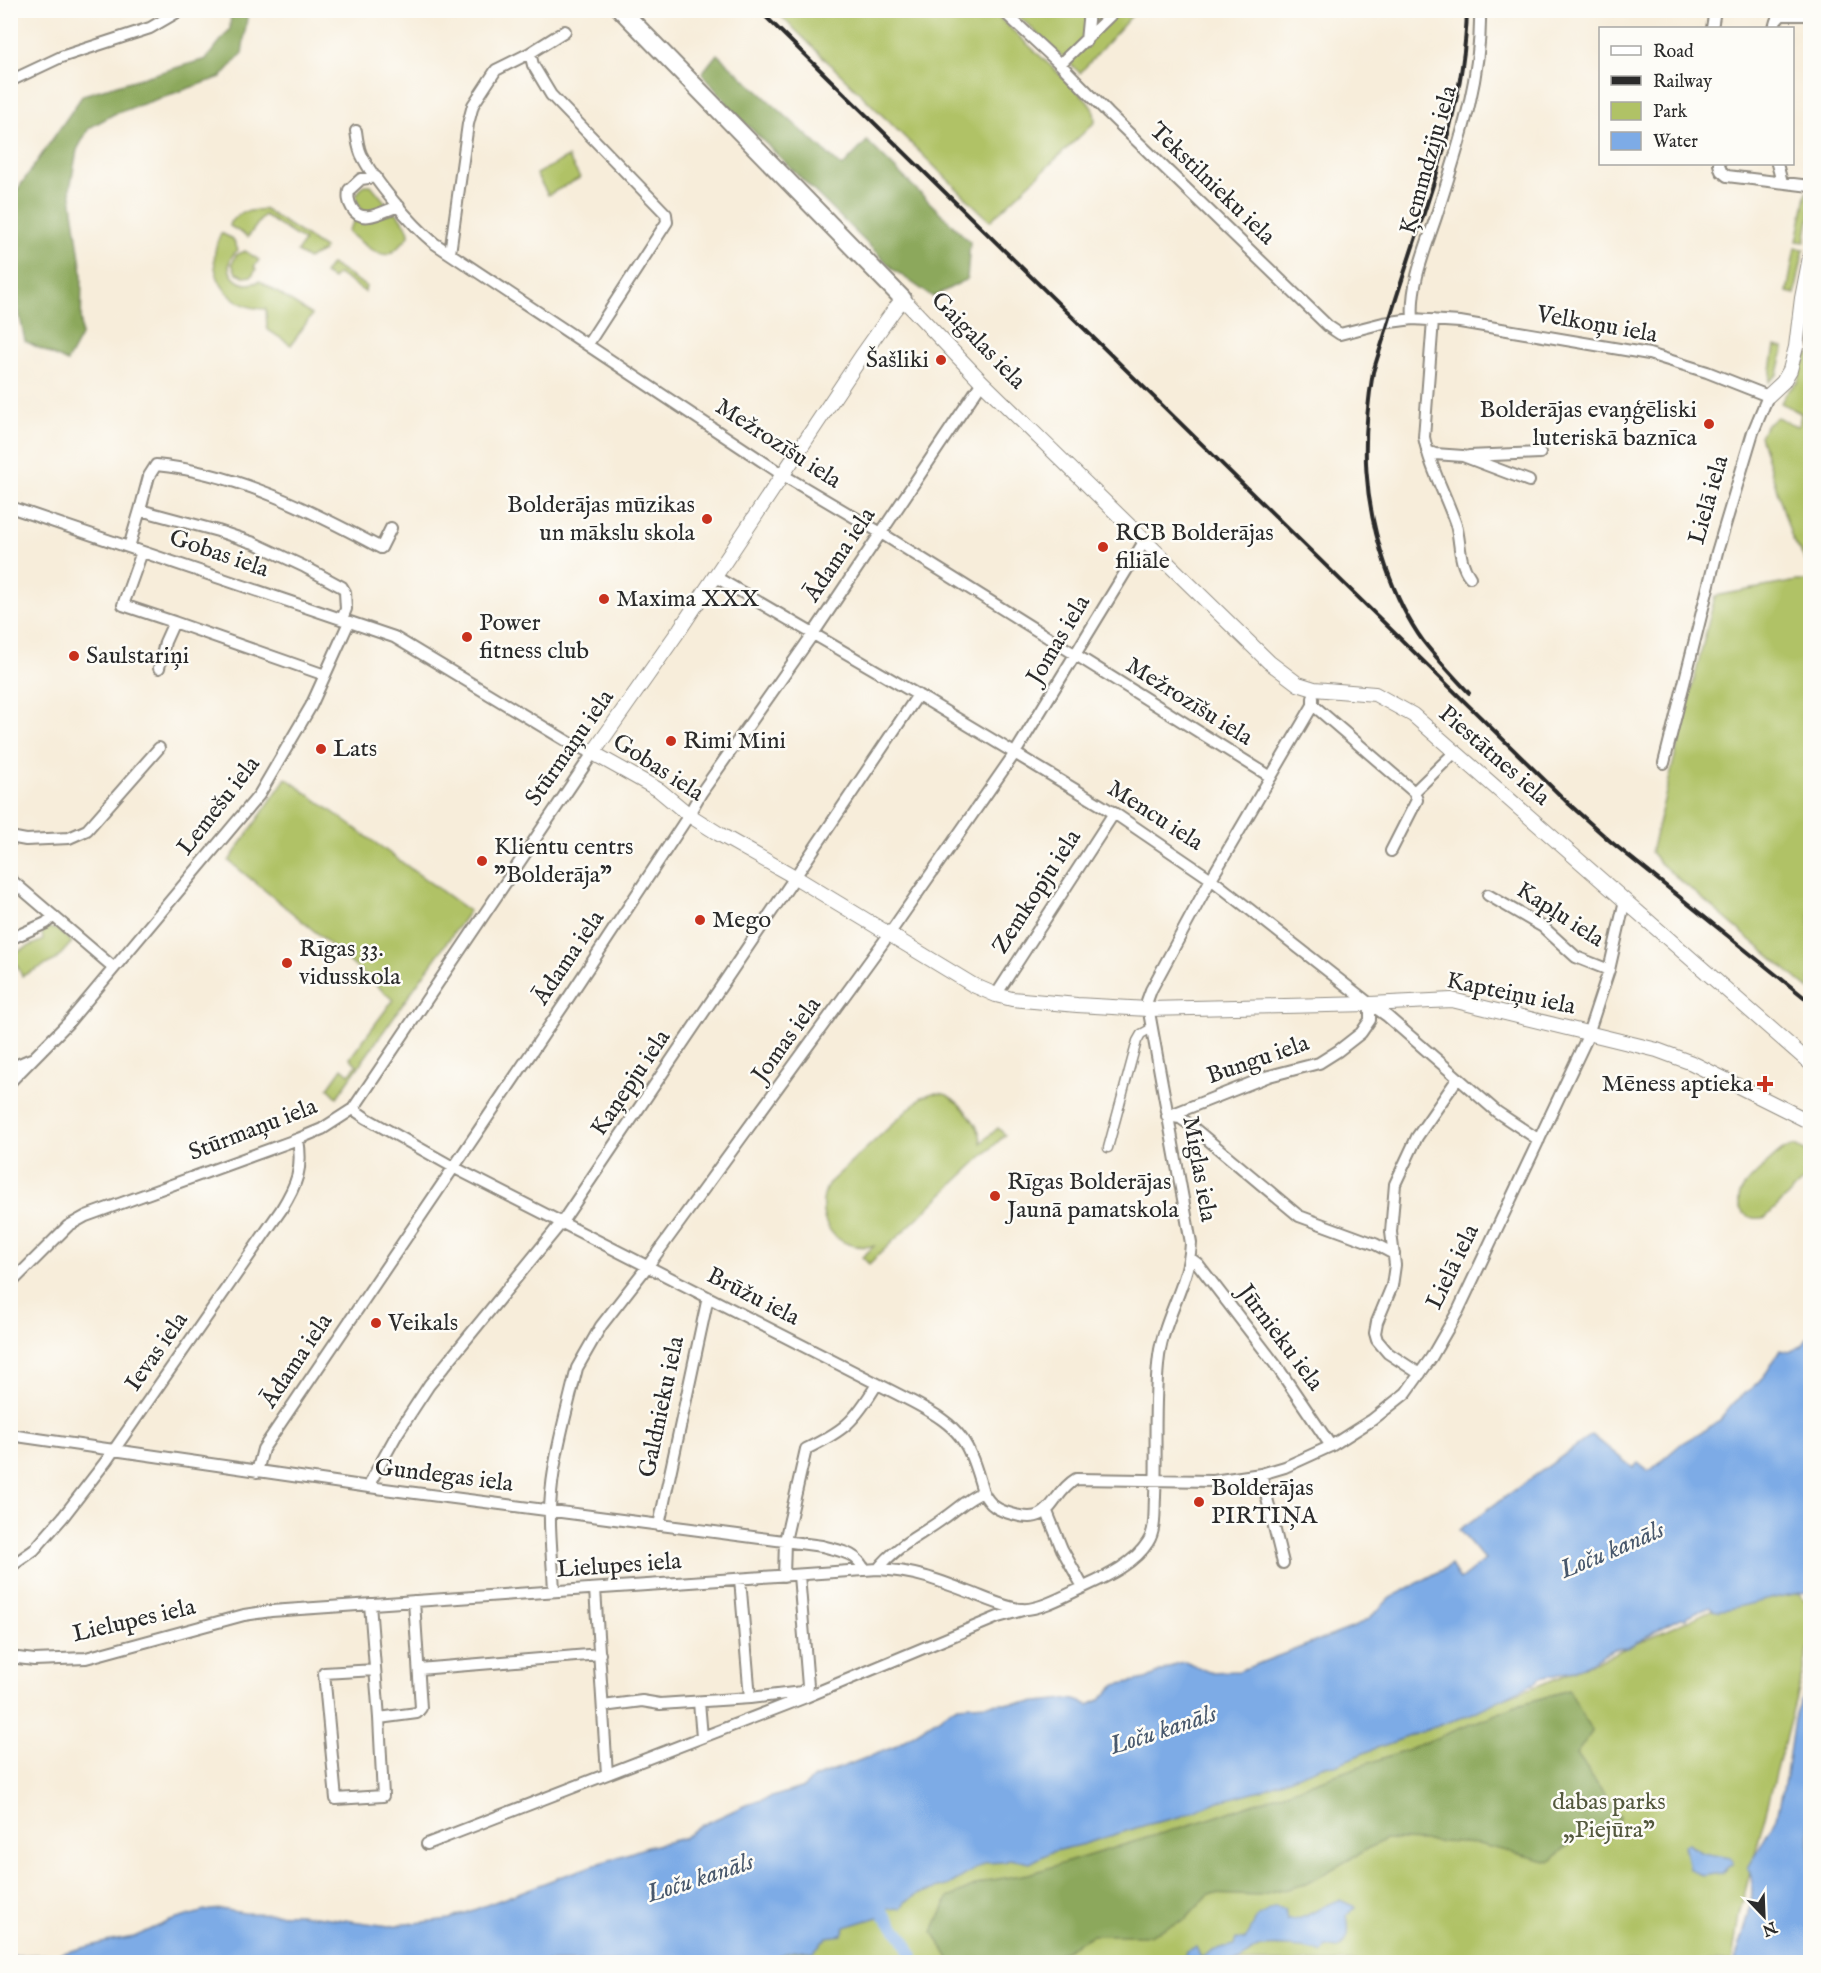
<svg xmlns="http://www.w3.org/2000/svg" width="1821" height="1973" viewBox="0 0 1821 1973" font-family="'IM FELL English',serif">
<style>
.green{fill:#b0c266;stroke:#6e7648;stroke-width:1.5}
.forest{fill:#8ca85b;stroke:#5c6a43;stroke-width:1.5}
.water{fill:#7dabe6;stroke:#546b88;stroke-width:1.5}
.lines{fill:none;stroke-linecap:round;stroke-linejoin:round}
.canal{stroke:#7dabe6;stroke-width:12}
.pedestrian-casing{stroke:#918c82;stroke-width:11}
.minor-casing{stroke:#918c82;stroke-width:14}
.tertiary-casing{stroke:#918c82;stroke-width:16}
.secondary-casing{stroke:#918c82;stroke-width:20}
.pedestrian{stroke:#fff;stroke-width:8}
.minor{stroke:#fff;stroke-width:10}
.tertiary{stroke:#fff;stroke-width:14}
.secondary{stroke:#fff;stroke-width:16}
.rail{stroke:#2b2b2b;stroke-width:4}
.poi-dot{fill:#c8321e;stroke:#fdfcf7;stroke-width:2}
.labels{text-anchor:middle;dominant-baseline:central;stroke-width:5;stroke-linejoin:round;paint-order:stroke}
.street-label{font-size:24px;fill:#2b2b2b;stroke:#fdfcf7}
.poi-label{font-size:24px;fill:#2b2b2b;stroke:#fdfcf7;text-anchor:start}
.park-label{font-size:24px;fill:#53583d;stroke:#fdfcf7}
.water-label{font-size:26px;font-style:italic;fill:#48586c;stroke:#fdfcf7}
</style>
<rect width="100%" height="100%" fill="#fdfcf7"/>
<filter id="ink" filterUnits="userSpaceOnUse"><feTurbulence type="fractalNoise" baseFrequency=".0167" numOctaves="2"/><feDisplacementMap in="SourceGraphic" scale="12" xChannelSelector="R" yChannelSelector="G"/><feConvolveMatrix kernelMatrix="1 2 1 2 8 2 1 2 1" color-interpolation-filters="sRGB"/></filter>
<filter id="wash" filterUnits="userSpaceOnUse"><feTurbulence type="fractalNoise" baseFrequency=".008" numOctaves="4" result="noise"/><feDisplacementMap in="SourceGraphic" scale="24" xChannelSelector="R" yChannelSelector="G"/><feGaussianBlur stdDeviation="1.35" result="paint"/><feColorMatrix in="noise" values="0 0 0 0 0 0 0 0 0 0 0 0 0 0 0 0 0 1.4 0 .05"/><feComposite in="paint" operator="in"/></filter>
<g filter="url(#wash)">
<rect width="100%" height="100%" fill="#f7edda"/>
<path class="green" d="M776,11H992L1085,98L1094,111L1095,122L990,221Z
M1013,11H1136L1080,73Z
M568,157L580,178L548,195L536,174Z
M364,185H371L386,203L375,211L365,212C359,207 356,203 356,195Z
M1807,191L1810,194V215L1805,242L1797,241Z
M264,209L324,248L323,251L308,259L297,252L304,241L264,215L248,237L230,226V222L243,212Z
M396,212C401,220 410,227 409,236C404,241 398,249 391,253C379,260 359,240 349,233L348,230L355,220Z
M221,233L233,239L238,250C217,266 237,293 260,281L312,315L291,345L267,329L266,309C226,309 202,270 221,233Z
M1795,248L1804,249L1795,294L1787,292Z
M245,251L259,260L254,267L256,269L252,276L245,277L236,273L232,264L236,255Z
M331,264L366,286L365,292L338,274L333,279L324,274Z
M1775,346L1784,348L1778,374L1769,382Z
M1804,352L1810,354V383L1808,399L1810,488L1805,489L1806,510L1810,512V568L1792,538L1760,436L1766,425L1777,417L1796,426L1799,425L1801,413L1781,403L1786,393L1798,382Z
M1797,581H1810V990L1661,864L1651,852L1715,596Z
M286,778L469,911L337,1097L328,1088L342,1068L349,1074L357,1065L350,1058L393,1000L318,934L229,861Z
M46,928L56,929L72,942L56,960L22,976L16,963L11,965L10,955L43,940L42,933Z
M933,1093C938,1093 943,1093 947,1095C961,1103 982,1127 981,1143L998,1128L1005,1135L869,1264L862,1257L874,1246C834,1252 812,1219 828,1184L922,1097Z
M1794,1146L1807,1152L1810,1156V1174L1766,1217C1746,1223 1731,1207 1743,1188C1747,1182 1779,1151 1785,1149C1787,1148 1791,1147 1794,1146Z
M1792,1585L1810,1606V1644L1739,1915L1732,1962H764L1009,1851L1426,1727L1558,1678L1764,1587Z"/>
<path class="forest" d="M231,11H248L242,54L221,77L114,114L89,128L77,150L70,189L82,272L81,336L67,362L25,341L11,274V199L83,95L206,59L230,29Z
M717,54L842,167L867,141L970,242L967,279L933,297L894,270L733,111L702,73Z
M1569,1690L1592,1732L1576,1754L1620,1817L1608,1837L1584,1830L1550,1862L1478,1844L1385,1839L1306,1884L1259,1896L1209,1894L1186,1919L1149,1935H1092L1045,1962H951L933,1932L948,1898L986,1881L1028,1874L1212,1818L1406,1750L1521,1704Z"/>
<path class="water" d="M1810,1335V1592C1778,1594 1747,1607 1715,1611L1710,1606L1687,1616L1686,1619L1681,1618L1668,1624L1628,1648L1614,1649L1574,1671L1540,1678L1535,1683L1471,1714L1374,1749L1335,1765L1322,1766L1261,1790L1216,1802L1183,1816L1146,1825L1084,1844L1051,1852L1030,1863L1010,1859L1005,1862L985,1863L949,1885L918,1894L905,1902L901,1908L888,1909L884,1915L845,1927L842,1935L827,1937L813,1952C801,1948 784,1953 772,1958L771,1962H764L761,1960L756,1962H11V1956L59,1954L106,1942L134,1937L170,1921L205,1911L220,1909L244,1913L300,1914L389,1926L450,1919L560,1877L647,1847L684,1838L698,1827L746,1805L804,1787L814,1778L894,1747L957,1706L1003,1703H1029L1066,1699L1075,1700L1089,1705L1100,1700L1115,1685L1146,1679L1178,1663L1185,1662L1209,1672L1239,1671L1354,1627L1369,1619L1390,1598L1451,1565L1460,1580L1485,1560L1459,1530L1592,1435L1633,1468L1638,1463L1648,1471L1652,1469L1682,1443L1720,1421C1728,1403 1749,1393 1761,1379C1769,1371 1774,1360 1780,1350L1789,1352L1802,1346Z
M1810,1676V1962H1735C1742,1934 1760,1895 1748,1868L1777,1817L1786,1775L1794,1719Z
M1688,1844L1703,1853L1730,1858L1733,1863L1721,1873L1702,1876L1689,1868L1684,1845Z
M1340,1900L1355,1907L1347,1915C1349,1930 1351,1939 1338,1949L1326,1947L1322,1953C1312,1947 1269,1945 1258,1948C1250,1951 1243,1961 1235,1962C1221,1966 1198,1963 1183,1962L1186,1951L1196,1947L1201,1958C1209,1951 1223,1947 1234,1945L1236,1939L1245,1940L1258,1916L1275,1907L1285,1909L1287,1920C1307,1921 1321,1904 1340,1900Z"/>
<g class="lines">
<path class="canal" d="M876,1900L884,1915L904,1938L915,1962"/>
</g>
</g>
<g filter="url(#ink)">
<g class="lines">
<defs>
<path id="pedestrian" d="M1108,1148L1137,1041L1141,1034L1152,1028"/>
<path id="minor" d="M1002,10L1060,64L1108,113L1328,326L1340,334L1383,323L1413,319L1460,322L1649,354L1707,372L1768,396L1753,432L1717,552L1664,763
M1782,15H1810
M1712,28L1715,10
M1774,28L1776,21L1786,10
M1086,41L1089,10
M530,53L533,65L551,95L666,214L667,222L588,344
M1060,64L1116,10
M10,81L61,57L150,28L181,10
M356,131C357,139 358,147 361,154C374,181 411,224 434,243L783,475L881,533L1271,777
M1719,164L1721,171L1727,176L1810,186
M1777,164L1782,182
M376,177L361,179L349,190C348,197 348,201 352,208C362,226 385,210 399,206
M450,253L468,124L473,105L496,70L530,53L565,31
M1413,319C1410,284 1425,250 1436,217C1457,150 1482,81 1480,10
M1433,320L1424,437C1430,468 1446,495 1456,525C1461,543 1458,562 1470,577
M1427,451L1435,454L1463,456L1529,481
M1469,456L1540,453
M10,507L394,637L570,743L593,753L353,1109L322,1129L298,1139L86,1216L68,1226L10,1284
M140,510L149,476L156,465C237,473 310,510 381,548L391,528
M129,547L140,510L218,531L254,543L305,567L342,587L345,592L346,609L342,619
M142,552L123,605L174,622
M714,576L918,695L1114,813L1211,879L1370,1004L1387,1016L1497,1112L1539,1140
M159,668L165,642L174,622L325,675
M1313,698V705L1414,792L1417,800L1391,851
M1414,792L1455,752
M10,837L26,840L69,838L87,830L159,748
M10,879L113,967
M1488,895L1543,927L1576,957L1609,970
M10,939L46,923L53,916
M996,995L1114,813
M10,1068L31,1059
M10,1082L68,1023L259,795L311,706L349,622
M353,1109L366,1118L453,1167L913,1402C962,1428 968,1440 983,1492C968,1498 957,1509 944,1518C920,1536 898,1544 878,1569
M1167,1116L1180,1118L1189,1124L1299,1216L1375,1244L1394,1254
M1168,1116L1269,1076L1319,1063L1338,1051L1361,1033L1370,1020V1004
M1190,1258L1198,1264L1278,1368L1331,1446
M1420,1374L1388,1353L1377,1340L1375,1333L1377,1322L1392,1286L1395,1265L1391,1232L1395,1184L1417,1137L1458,1078
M10,1435L369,1487L822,1546C839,1551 857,1552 864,1570
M257,1472L263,1449L569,997L685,821L701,793L813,634L982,382
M1261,1474L1283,1563
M369,1487L372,1479L397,1434L429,1385L562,1222L918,695
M983,1492C990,1506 998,1510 1012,1514C1054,1527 1049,1495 1076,1479L1213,1481L1261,1474L1285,1467L1331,1446L1372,1420L1406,1393L1431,1358L1458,1311L1586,1040L1609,970L1625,900
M1047,1512L1062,1549L1083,1587
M659,1525L708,1297
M10,1567L34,1550L63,1517L107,1460L281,1210C297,1184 303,1169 298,1139
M799,1575L808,1686L802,1692
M784,1576L785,1541L806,1449C845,1430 854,1422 877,1384
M740,1579L750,1698L802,1692L806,1697
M595,1589L607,1774
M554,1591C553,1564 549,1535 550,1508C552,1461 566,1414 577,1368L601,1326L647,1267L885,940L1015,753L1145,540
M370,1604L379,1718
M10,1657L34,1660L86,1658L244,1615L271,1611L878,1569C916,1571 940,1581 974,1594C987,1599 1009,1609 1022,1609C1039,1611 1070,1593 1086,1586C1108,1576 1135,1563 1148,1542C1156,1530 1154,1512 1155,1497C1157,1451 1153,1403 1159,1356C1164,1317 1189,1284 1191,1243L1147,1001L1151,990L1211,879L1313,705
M419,1669L600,1654
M375,1670L324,1673L336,1799L383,1796L379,1718L417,1713L421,1708L414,1601
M699,1702L702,1737
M603,1706L642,1701L660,1704L750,1698
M427,1844L806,1697L998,1617L1023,1610"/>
<path id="tertiary" d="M1768,396L1783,382L1790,370L1796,347L1802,298L1810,257
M1810,1063L1413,715L1375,694L1314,689L1298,684L1269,662L982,382L903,299L894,310L863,354L680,629L593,753L659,790L689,815L719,834L795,877L973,985L996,995L1012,999L1077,1005L1148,1009L1370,1004L1452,1000L1657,1050L1692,1063L1810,1122"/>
<path id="secondary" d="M621,10L903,299"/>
</defs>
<use href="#pedestrian" class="pedestrian-casing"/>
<use href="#minor" class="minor-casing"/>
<use href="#tertiary" class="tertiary-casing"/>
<use href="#secondary" class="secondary-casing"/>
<use href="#pedestrian" class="pedestrian"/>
<use href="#minor" class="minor"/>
<use href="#tertiary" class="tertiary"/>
<use href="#secondary" class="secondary"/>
<path class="rail" d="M759,10L1569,804L1610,841L1810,1002
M1467,10C1465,90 1441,163 1416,237C1401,282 1387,327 1373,372C1361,442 1363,500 1386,567C1395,593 1407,619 1423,641C1437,659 1453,676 1469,693"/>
</g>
</g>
<g class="poi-dot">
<circle cx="941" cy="360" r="6"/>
<circle cx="1709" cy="424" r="6"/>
<circle cx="707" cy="519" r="6"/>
<circle cx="1103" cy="547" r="6"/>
<circle cx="604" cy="599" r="6"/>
<circle cx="467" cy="637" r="6"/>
<circle cx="74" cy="656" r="6"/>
<circle cx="671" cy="741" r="6"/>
<circle cx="321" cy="749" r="6"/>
<circle cx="482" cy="861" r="6"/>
<circle cx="700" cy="920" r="6"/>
<circle cx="287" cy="963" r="6"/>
<path d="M1762 1075h6v6h6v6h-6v6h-6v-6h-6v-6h6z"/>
<circle cx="995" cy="1196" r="6"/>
<circle cx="376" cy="1323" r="6"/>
<circle cx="1199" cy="1502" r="6"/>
</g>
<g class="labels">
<g class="street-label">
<text transform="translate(1429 160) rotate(-74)">Ķemmdziju iela</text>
<text transform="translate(1212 184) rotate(44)">Tekstilnieku iela</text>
<text transform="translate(1597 325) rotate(10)">Velkoņu iela</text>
<text transform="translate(978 341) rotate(46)">Gaigalas iela</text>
<text transform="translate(778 444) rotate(33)">Mežrozīšu iela</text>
<text transform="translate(1709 500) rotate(-74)">Lielā iela</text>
<text transform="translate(219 554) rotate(19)">Gobas iela</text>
<text transform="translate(840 555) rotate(-56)">Ādama iela</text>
<text transform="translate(1059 640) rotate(-59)">Jomas iela</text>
<text transform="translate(1189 702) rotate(32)">Mežrozīšu iela</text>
<text transform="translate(570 748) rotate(-55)">Stūrmaņu iela</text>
<text transform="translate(1494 756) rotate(41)">Piestātnes iela</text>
<text transform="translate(658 768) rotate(33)">Gobas iela</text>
<text transform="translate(219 806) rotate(-52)">Lemešu iela</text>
<text transform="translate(1155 816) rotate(33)">Mencu iela</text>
<text transform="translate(1037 892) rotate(-57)">Zemkopju iela</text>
<text transform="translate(1560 915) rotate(33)">Kapļu iela</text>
<text transform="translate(569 958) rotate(-56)">Ādama iela</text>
<text transform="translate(1511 994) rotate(12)">Kapteiņu iela</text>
<text transform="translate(787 1040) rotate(-54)">Jomas iela</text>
<text transform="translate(1258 1060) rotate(-19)">Bungu iela</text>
<text transform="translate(631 1083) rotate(-56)">Kaņepju iela</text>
<text transform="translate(253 1130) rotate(-21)">Stūrmaņu iela</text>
<text transform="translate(1199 1169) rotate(80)">Miglas iela</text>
<text transform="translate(1453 1267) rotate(-64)">Lielā iela</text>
<text transform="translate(753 1297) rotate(27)">Brūžu iela</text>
<text transform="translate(1280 1338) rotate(53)">Jūrnieku iela</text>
<text transform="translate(157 1352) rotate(-55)">Ievas iela</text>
<text transform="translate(297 1361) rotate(-56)">Ādama iela</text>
<text transform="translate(662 1407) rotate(-78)">Galdnieku iela</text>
<text transform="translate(444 1476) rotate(7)">Gundegas iela</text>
<text transform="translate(619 1566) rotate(-4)">Lielupes iela</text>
<text transform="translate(134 1621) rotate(-13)">Lielupes iela</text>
</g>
<g class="poi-label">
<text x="929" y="360" text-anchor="end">Šašliki</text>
<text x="1697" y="410" text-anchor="end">Bolderājas evaņģēliski<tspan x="1697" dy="28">luteriskā baznīca</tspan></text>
<text x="695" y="505" text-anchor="end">Bolderājas mūzikas<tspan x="695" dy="28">un mākslu skola</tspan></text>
<text x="1115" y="533">RCB Bolderājas<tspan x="1115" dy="28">filiāle</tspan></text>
<text x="616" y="599">Maxima XXX</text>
<text x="479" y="623">Power<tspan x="479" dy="28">fitness club</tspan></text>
<text x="86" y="656">Saulstariņi</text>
<text x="683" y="741">Rimi Mini</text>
<text x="333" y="749">Lats</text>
<text x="494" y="847">Klientu centrs<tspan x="494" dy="28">"Bolderāja"</tspan></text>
<text x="712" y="920">Mego</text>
<text x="299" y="949">Rīgas 33.<tspan x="299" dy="28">vidusskola</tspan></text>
<text x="1753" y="1084" text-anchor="end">Mēness aptieka</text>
<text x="1007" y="1182">Rīgas Bolderājas<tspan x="1007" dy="28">Jaunā pamatskola</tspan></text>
<text x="388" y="1323">Veikals</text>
<text x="1211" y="1488">Bolderājas<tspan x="1211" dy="28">PIRTIŅA</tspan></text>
</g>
<g class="park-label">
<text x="1609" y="1802">dabas parks<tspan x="1609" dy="28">„Piejūra”</tspan></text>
</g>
<g class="water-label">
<text transform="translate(1612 1550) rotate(-23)">Loču kanāls</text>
<text transform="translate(1163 1730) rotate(-18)">Loču kanāls</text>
<text transform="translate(700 1878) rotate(-18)">Loču kanāls</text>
</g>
</g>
<rect width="1821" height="1973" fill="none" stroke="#fdfcf7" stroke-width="36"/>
<rect x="1599" y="27" width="195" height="138" fill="#fdfcf7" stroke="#a9a8a5" stroke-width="1.5"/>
<rect x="1611" y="46" width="30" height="9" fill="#ffffff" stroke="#a9a8a5" stroke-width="1.5"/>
<text x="1653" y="57" font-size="18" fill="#2b2b2b">Road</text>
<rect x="1611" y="76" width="30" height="9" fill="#2b2b2b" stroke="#a9a8a5" stroke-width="1.5"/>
<text x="1653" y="87" font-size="18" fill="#2b2b2b">Railway</text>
<rect x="1611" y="102" width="30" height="18" fill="#b0c266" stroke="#a9a8a5" stroke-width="1.5"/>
<text x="1653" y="117" font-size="18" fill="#2b2b2b">Park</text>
<rect x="1611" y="132" width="30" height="18" fill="#7dabe6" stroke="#a9a8a5" stroke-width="1.5"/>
<text x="1653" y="147" font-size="18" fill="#2b2b2b">Water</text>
<g transform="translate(1764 1916) rotate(157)" stroke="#fdfcf7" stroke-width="4.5" paint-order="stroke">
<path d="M0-4.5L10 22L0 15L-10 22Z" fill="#2b2b2b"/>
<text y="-9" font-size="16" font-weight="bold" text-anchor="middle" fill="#2b2b2b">N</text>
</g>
</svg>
